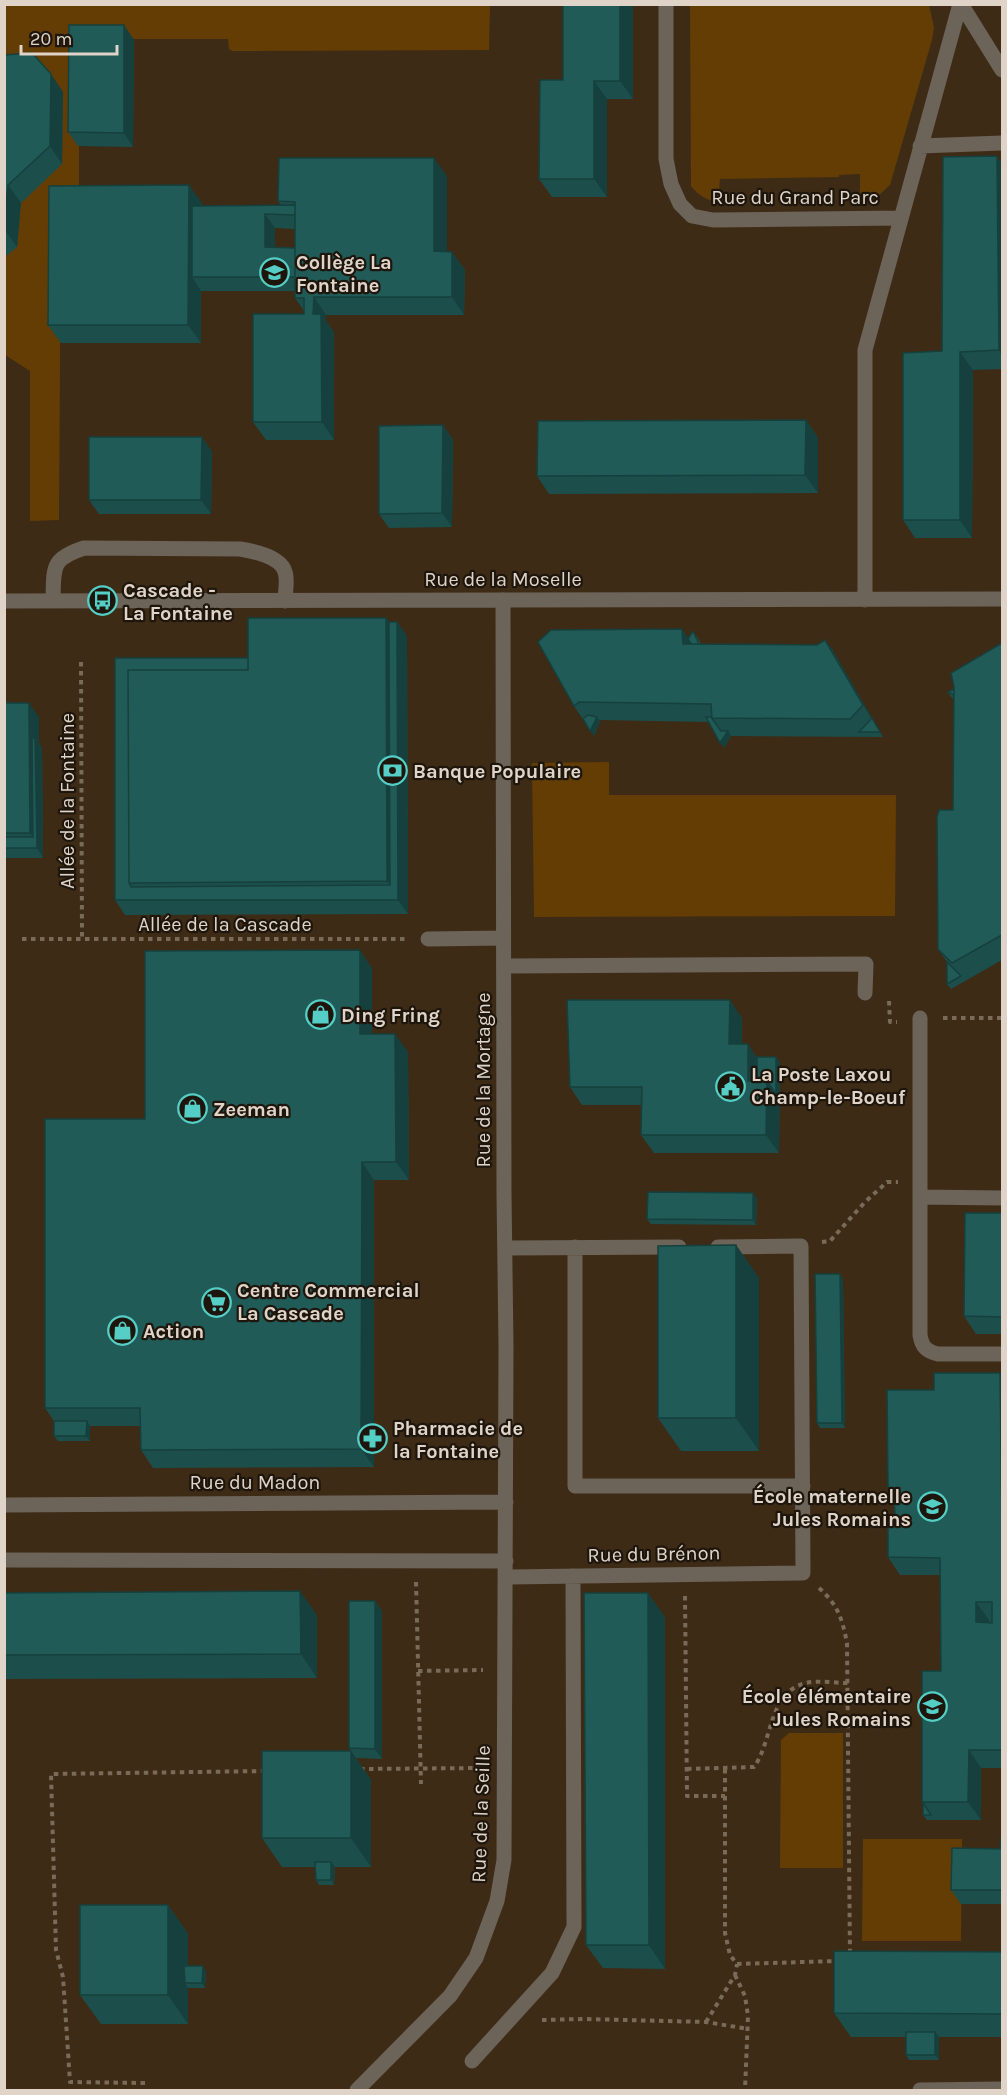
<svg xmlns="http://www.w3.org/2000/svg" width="1007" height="2095" viewBox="0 0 1007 2095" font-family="Karla,sans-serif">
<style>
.green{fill:#643d05}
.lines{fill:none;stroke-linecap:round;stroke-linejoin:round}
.path{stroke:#7a6a58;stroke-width:4;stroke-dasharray:4.5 4.5;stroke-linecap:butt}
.minor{stroke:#6c6359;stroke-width:15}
.wall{fill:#1c4e4b;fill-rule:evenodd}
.shaded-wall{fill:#16403d}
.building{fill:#205b57;stroke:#16403d;stroke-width:1.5;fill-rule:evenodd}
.labels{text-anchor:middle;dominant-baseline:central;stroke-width:4.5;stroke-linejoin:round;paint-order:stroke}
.street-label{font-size:20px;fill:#e0d4c8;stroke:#1e160d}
.poi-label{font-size:20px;font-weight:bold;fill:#e0d4c8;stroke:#1e160d;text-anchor:start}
</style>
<rect width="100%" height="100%" fill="#3e2b16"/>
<path class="green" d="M4,5H490L489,50L232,51L229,49L228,39H79V203L61,204L59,520L30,521V371L5,355Z
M690,5H929L934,27L932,40L890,185L879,195L860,197V174L839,175V177L720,179L718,202C706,200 698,195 691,186Z
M609,762V795H896L895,916L534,917L532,763Z
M789,1733H843V1868H780L781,1740Z
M863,1839H962L961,1941H862Z"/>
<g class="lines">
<path class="path" d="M81,662L82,939
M22,939H407
M889,1001L890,1022H897
M943,1018H1002
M822,1242L830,1241L865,1202L887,1182H898
M416,1582L421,1784
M819,1588C838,1605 842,1618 847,1643L850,1956
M685,1596L687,1796H725
M418,1671L483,1670
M360,1769L482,1768
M687,1769L754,1767C773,1741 768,1692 806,1683C819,1680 835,1683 848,1683
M725,1769V1933L730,1955L737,1964L837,1961
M735,1975L745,1996L748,2016L745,2090
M542,2020L585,2019L706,2022L748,2029
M706,2022L735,1975L737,1964
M145,2083L70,2082L63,1977L56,1950L51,1774L266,1771"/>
<path class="minor" d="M666,4V159L671,184L680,204L692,216L713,220L901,218
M961,4L1002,70
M920,146L1002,143
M865,600V350L960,4
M4,601L1002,599
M53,601C54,568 50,559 84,548L240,549C253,551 281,557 285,572C288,580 285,592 285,601
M428,939L503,938
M504,966L866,964L865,993
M920,1018V1335C922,1347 926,1351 938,1354H1002
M920,1197L1002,1198
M575,1247V1486H803
M505,1248L679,1247
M4,1505L506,1502
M4,1560L506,1561
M506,1577L803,1573L801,1246L718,1247
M472,2061L552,1973L574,1927L573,1576
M357,2090L450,1996L476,1958L497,1901L504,1860L506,1346L504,1193L503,600
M920,2090L1002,2089"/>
</g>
<path class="wall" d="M563,4H633V99H607V197H552L539,179L563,80Z
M134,40L133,147L78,146L68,132Z
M4,55L63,92L62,164L21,203L17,247L4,258Z
M1002,164V369L973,370L972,538H915L903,520L942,351Z
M447,176V251L452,252L465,270L464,315H326V321L334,332V440H266L253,422L304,314V311L295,298V291H201V343H61L48,325L202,203V206L281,205L278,201ZM275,228L295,229V248L275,247Z
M806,420L818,438V493L549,494L537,476Z
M443,425L453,440L452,527L389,528L379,514Z
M212,451L211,514H99L89,500Z
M386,618L389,622H397L407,636L408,914L125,915L115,900L248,658Z
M682,629L688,639L697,636L701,644L828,645L832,649L883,737L731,736L724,748L709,722L599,720L600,722L594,736L574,706L551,630Z
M1002,643V960L951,989L947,984V962L938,949L953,810L954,699L951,697L948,692L954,689Z
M4,698L8,703L39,717V743L42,748L43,858H4Z
M372,968V1034L408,1052L409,1180H374V1467L153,1468L141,1450L140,1426H90V1441H58L54,1436V1421L45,1408L145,1119Z
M742,1018V1044L757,1057L780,1062L779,1153H654L641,1135V1105H582L570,1087Z
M757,1198L756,1225L651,1224L647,1219Z
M1002,1213V1334H976L964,1316Z
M736,1245L759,1278V1451H681L658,1418Z
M843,1279L845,1428H820L817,1423Z
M1002,1376V1768H981V1820H927L923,1815V1803L922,1802L941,1671L940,1575H900L888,1557L895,1521L894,1498L888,1488L934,1390Z
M4,1593L317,1615V1678L4,1679Z
M375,1601L382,1611V1759L356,1758L349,1748Z
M665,1617V1969L603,1968L586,1945Z
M351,1751L371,1780V1867H335L334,1885H319L316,1880L315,1867H282L262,1838Z
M1002,1838V1904H961L951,1890L1000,1849Z
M168,1905L188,1934V1966L206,1971L205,1988H188V2024H101L80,1995Z
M1002,1952V2037H939V2060H909L906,2055V2037H851L834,2013Z"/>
<path class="shaded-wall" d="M620,4H633V99L620,81Z
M124,25L134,40L133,147L124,133Z
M51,74L63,92L62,164L50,146Z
M594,81L607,99V197L594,179Z
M997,156L1002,164V356L999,350Z
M434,158L447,176V269L434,251Z
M8,185L21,203L17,247L4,229Z
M189,185L202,203L201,277H192L201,291V343L188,325Z
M265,214L275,228V261L265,247Z
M452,252L465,270L464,315L452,297Z
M314,297L326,315V321L334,332V440L322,422L313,314Z
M960,352L973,370L972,538L960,520Z
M806,420L818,438V493L805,475Z
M443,425L453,440L452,527L442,513Z
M202,437L212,451L211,514L201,500Z
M386,618L397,633V622L407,636L408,914L398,900V896L387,881Z
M682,629L694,647L683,644Z
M825,640L834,653L828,644L832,649L883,737L863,705Z
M29,703L39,717V743L42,748L43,858L37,848V843L30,833Z
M597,717L600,722L594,736L590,731Z
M728,731L731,736L724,748L720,743Z
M360,950L372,968V1052L360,1034Z
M730,1000L742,1018V1062L729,1044Z
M395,1034L408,1052L409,1180L396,1162Z
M748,1044L760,1062V1094L748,1081Z
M776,1057L780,1062L779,1153L766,1135L767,1081Z
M362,1162L374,1180V1467L361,1449Z
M753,1193L757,1198L756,1225L753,1220Z
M736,1245L759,1278V1451L736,1418Z
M840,1274L843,1279L845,1428L842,1423Z
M1000,1373L1002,1376V1533Z
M87,1421L90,1426V1441L86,1436Z
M300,1591L317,1615V1678L301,1654Z
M648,1593L665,1617V1969L649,1945Z
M375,1601L382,1611V1759L375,1749Z
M976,1602L989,1620L988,1640L976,1622Z
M969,1750L981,1768V1820L968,1802Z
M351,1751L371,1780V1867L351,1838Z
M331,1862L335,1867L334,1885L331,1880Z
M168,1905L188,1934V1983H185L188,1988V2024L168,1995Z
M203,1966L206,1971L205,1988L202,1983Z
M935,2032L939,2037V2060L935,2055Z"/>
<path class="building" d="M563,4H620V81H594V179H539L540,80H563Z
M69,25H124V133L68,132Z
M32,53L51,74L50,146L8,185L4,224V55Z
M997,156L999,350L960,352V520H903V353L942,351L943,157Z
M279,158H434V251L452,252V297H314L313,314H321L322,422H253V314H304V298H295V202L278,201Z
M189,185L188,325H48L49,186Z
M295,205V215L265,214V247L295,248V277H192V206Z
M806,420L805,475L537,476L538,421Z
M443,425L442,513L379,514V426Z
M89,437H202L201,500H89Z
M248,618H386L387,881L129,883L128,670H248Z
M389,622H397L398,900H115V658H248V670H128L129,883L131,887L390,885Z
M682,629L683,644L817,645L825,640L863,705L850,719L712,718L711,704L579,702L574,706L538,642L551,630Z
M693,631L699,644H691L688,639Z
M1002,643V935L952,963L938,949L937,817L939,810H953L954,687L951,673Z
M954,689V695L948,692Z
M4,703H29L30,833H4Z
M588,715L597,717L590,731L583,719Z
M706,717H711L721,731H728L720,743Z
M872,718L880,732H859Z
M32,738H35L37,848H4V837H33Z
M360,950V1034H395L396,1162H362L361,1449L141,1450L140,1408H45V1119H145V951Z
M947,962L961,976L947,984Z
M567,1000H730L729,1044H748V1081H767L766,1135H641L642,1087H570Z
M757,1057H776V1094L767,1081H757Z
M648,1192L753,1193V1220L647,1219Z
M965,1213H1002V1317L964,1316Z
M736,1245V1418H658V1246Z
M815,1274H840L842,1423H817Z
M934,1373H1000L1002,1533V1750H969L968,1802H922V1671H941L940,1558L888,1557V1521H895L894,1489L888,1488L887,1390H934ZM976,1602H992V1623L976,1622Z
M54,1421H87L86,1436H54Z
M300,1591L301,1654L4,1655V1593Z
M584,1593H648L649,1945H586Z
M349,1601H375V1749L349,1748Z
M262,1751H351V1838H262Z
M923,1803L931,1815H923Z
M1001,1838H1002V1890H951L952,1848L1000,1849Z
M315,1862H331V1880H316Z
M80,1905H168V1995H80Z
M834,1951L1002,1952V2014L834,2013Z
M184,1966H203L202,1983H185Z
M906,2032H935V2055H906Z"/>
<defs>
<symbol id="school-ring" viewBox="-11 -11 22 22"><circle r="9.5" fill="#1e160d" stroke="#55cec5" stroke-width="1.5"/><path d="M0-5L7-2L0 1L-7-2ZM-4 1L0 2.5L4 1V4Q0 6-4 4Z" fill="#55cec5"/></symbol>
<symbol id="bus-ring" viewBox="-11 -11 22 22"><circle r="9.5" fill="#1e160d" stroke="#55cec5" stroke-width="1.5"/><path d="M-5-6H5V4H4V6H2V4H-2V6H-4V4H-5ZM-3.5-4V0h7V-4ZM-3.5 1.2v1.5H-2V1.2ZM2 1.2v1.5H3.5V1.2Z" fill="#55cec5"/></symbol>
<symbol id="bank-ring" viewBox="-11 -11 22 22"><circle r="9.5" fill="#1e160d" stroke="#55cec5" stroke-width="1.5"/><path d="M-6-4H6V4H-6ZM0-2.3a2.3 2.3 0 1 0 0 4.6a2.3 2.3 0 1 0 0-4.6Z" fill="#55cec5"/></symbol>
<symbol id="shop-ring" viewBox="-11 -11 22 22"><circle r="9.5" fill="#1e160d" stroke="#55cec5" stroke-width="1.5"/><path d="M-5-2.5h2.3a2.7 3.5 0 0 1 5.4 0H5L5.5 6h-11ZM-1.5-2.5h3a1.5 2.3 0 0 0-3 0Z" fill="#55cec5"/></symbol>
<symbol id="civic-ring" viewBox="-11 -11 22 22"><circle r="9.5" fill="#1e160d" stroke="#55cec5" stroke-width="1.5"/><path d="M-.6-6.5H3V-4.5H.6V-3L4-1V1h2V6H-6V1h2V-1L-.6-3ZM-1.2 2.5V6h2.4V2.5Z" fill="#55cec5"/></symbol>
<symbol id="supermarket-ring" viewBox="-11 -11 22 22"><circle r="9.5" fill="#1e160d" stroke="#55cec5" stroke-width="1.5"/><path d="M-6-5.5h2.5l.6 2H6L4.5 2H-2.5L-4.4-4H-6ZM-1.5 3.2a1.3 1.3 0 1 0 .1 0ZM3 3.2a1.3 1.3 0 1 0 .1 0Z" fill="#55cec5"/></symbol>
<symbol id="pharmacy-ring" viewBox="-11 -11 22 22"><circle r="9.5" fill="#1e160d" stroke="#55cec5" stroke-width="1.5"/><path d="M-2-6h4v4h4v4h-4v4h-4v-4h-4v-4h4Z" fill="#55cec5"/></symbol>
</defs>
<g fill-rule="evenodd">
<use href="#school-ring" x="258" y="256" width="33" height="33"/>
<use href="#bus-ring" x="86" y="584" width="33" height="33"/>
<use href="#bank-ring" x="376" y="754" width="33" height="33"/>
<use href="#shop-ring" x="304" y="998" width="33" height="33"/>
<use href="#civic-ring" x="714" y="1070" width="33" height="33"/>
<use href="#shop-ring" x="176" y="1092" width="33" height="33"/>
<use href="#supermarket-ring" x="200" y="1286" width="33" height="33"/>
<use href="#shop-ring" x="106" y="1314" width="33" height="33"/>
<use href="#pharmacy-ring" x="356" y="1422" width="33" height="33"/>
<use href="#school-ring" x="916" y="1490" width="33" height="33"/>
<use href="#school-ring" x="916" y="1690" width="33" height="33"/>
</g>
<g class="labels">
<g class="street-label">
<text x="795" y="197">Rue du Grand Parc</text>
<text x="503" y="579">Rue de la Moselle</text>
<text transform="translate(67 801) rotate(-90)">Allée de la Fontaine</text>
<text x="225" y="924">Allée de la Cascade</text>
<text transform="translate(483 1080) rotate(-90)">Rue de la Mortagne</text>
<text x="255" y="1482">Rue du Madon</text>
<text transform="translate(654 1554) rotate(-1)">Rue du Brénon</text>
<text transform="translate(481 1814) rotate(-88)">Rue de la Seille</text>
</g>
<g class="poi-label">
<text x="296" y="262">Collège La<tspan x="296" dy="23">Fontaine</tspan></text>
<text x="123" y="590">Cascade -<tspan x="123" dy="23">La Fontaine</tspan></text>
<text x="413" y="771">Banque Populaire</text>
<text x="341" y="1015">Ding Fring</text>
<text x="751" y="1074">La Poste Laxou<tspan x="751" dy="23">Champ-le-Boeuf</tspan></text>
<text x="213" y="1109">Zeeman</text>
<text x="237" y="1290">Centre Commercial<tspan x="237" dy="23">La Cascade</tspan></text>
<text x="143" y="1331">Action</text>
<text x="393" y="1428">Pharmacie de<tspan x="393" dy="23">la Fontaine</tspan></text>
<text x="911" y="1496" text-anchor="end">École maternelle<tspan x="911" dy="23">Jules Romains</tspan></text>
<text x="911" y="1696" text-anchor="end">École élémentaire<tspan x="911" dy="23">Jules Romains</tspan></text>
</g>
</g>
<rect width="1007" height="2095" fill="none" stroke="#e0d4c8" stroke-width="12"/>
<path d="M21 45v9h96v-9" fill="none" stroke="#e0d4c8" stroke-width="3"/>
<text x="30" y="45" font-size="18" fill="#e0d4c8" stroke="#1e160d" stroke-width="4.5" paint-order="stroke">20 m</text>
</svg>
